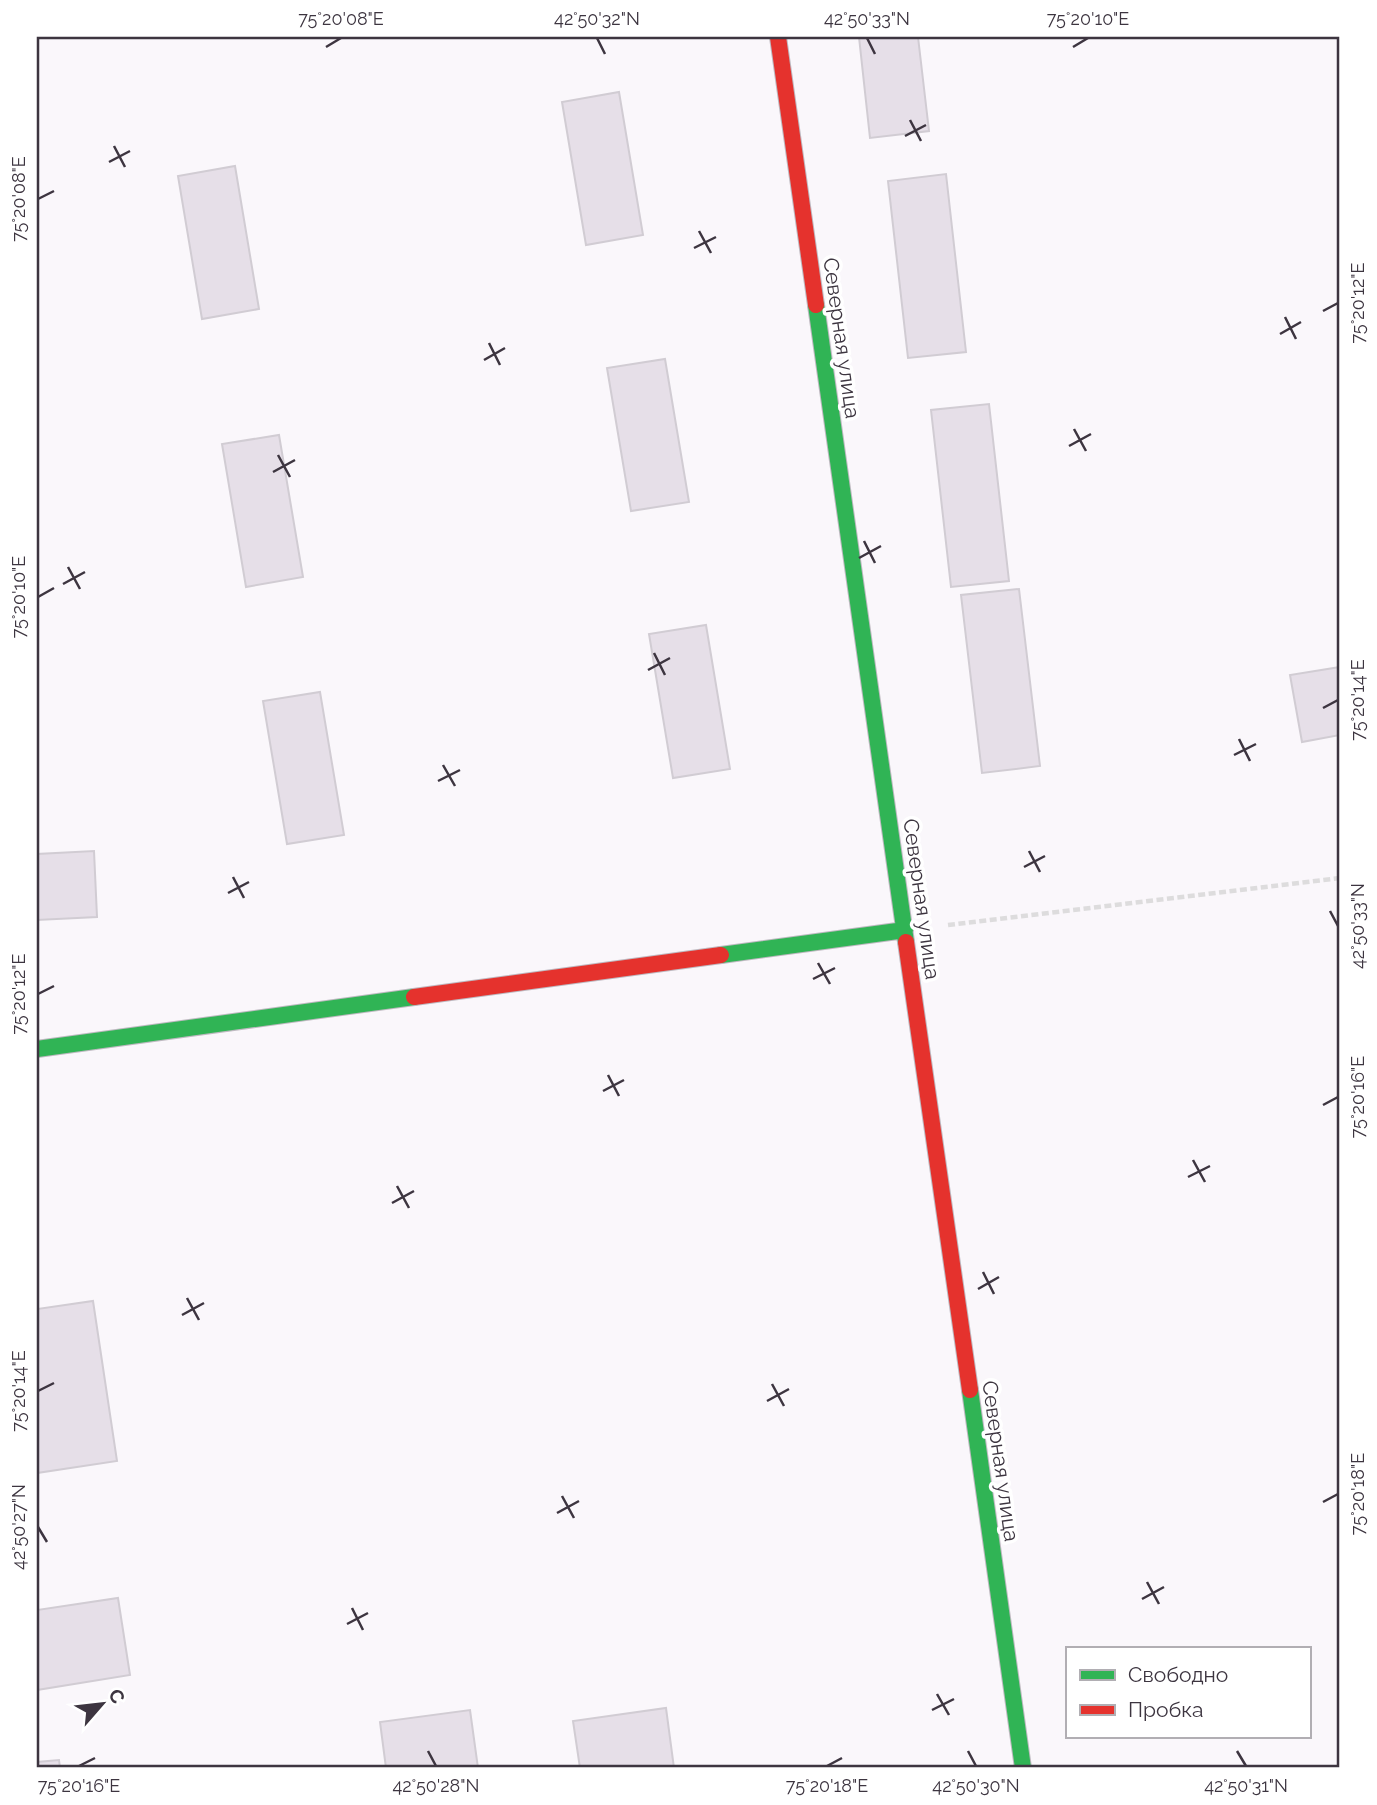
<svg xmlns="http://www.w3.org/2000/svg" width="1377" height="1805" viewBox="0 0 1377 1805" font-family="Raleway,sans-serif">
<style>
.building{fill:#e6dfe8;stroke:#d1ccd3;stroke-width:2}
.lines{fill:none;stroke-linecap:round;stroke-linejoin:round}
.fast-casing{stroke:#beb9c0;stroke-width:18}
.jam-casing{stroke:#beb9c0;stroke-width:18}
.path{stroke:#dddcdd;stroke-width:4.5;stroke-dasharray:7 3.5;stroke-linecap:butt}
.fast{stroke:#30b455;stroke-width:16}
.jam{stroke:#e5322d;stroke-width:16}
.ticks{fill:none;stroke:#3d3540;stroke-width:2.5}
.labels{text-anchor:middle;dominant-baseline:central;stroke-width:7;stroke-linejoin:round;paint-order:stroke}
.street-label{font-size:21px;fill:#3d3540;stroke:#fff}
.neatline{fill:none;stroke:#3d3540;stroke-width:2.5}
.ticks-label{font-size:18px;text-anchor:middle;fill:#3d3540}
</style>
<rect width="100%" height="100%" fill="#faf7fb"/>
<path class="building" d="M859,37H918L929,131L870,138Z
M619,92L643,235L586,245L562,102Z
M235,166L259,309L202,319L178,176Z
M946,174L966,352L908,358L888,181Z
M665,359L689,502L631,511L607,368Z
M989,404L1009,581L951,587L931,410Z
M279,435L303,577L246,587L222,444Z
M1019,589L1040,766L982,773L961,595Z
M706,625L730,769L673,778L649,634Z
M1340,667V735L1302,742L1290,675Z
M320,692L344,835L287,844L263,701Z
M94,851L97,917L37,920V854Z
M93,1301L117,1461L37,1473V1309Z
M118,1598L130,1675L37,1690V1610Z
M666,1708L674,1768H580L573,1721Z
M470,1710L478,1768H386L380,1722Z
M59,1760L60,1768H37V1762Z"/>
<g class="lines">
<defs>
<path id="fast" d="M816,305L906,942
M721,955L905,930
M37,1049L414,997
M970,1390L1023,1768"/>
<path id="jam" d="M778,37L816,305
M906,942L970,1390
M414,997L721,955"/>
</defs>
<use href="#fast" class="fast-casing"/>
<use href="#jam" class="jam-casing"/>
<path class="path" d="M948,925L1340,878"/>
<use href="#fast" class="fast"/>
<use href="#jam" class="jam"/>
</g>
<path class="ticks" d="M597,38L605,54M867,38L875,54M326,47L341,38M1073,47L1088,38M910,120L921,141M905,136L926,125M114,146L125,167M109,162L130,151M38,199L54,191M699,231L711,253M694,248L716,237M1323,311L1338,303M1285,317L1296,339M1280,334L1301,322M489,343L500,365M484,360L505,348M1074,429L1086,451M1069,446L1091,434M278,455L290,477M273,472L295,460M864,541L875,563M859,558L881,546M68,567L80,589M63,584L85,572M38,597L54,588M654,653L665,675M648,670L670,658M1323,708L1338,700M1239,739L1250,761M1234,755L1256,744M443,765L455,786M438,781L460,770M1029,851L1040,872M1024,867L1045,856M233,877L244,898M228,893L249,882M1330,911L1338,926M818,963L830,984M813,979L835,968M38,994L54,986M608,1075L619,1096M603,1091L624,1080M1323,1105L1338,1097M1193,1160L1205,1182M1188,1177L1210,1166M397,1186L409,1208M392,1203L414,1191M983,1272L994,1294M978,1289L999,1277M187,1298L199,1320M182,1315L204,1303M772,1384L784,1406M38,1391L54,1383M767,1401L789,1389M562,1496L574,1518M1323,1502L1338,1494M557,1513L579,1501M38,1527L47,1542M1147,1582L1159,1604M1142,1599L1164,1587M352,1608L363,1630M347,1624L368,1613M937,1694L949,1715M932,1710L954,1699M428,1751L436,1766M968,1751L976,1766M1237,1751L1246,1766M79,1766L95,1758M827,1766L842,1758"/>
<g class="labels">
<g class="street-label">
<text transform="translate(842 338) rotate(82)">Северная улица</text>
<text transform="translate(922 899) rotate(82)">Северная улица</text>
<text transform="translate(1001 1461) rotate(82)">Северная улица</text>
</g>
</g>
<rect width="1377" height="1805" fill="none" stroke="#ffffff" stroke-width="77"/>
<rect x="1066" y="1647" width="245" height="91" fill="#ffffff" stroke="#b1aeb3" stroke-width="2"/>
<rect x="1080" y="1670" width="35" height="10" fill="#30b455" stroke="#b1aeb3" stroke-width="2"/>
<text x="1128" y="1682" font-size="21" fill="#3d3540">Свободно</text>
<rect x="1080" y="1705" width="35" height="10" fill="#e5322d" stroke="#b1aeb3" stroke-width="2"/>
<text x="1128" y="1717" font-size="21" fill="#3d3540">Пробка</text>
<g transform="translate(102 1704) rotate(62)" stroke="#ffffff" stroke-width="5" paint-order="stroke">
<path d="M0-5L12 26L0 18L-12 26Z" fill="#3d3540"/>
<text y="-10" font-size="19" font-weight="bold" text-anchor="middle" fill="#3d3540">С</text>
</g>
<rect x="38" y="38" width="1300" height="1728" class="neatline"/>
<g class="ticks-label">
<text x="341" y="25">75°20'08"E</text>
<text x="597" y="25">42°50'32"N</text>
<text x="867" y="25">42°50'33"N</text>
<text x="1088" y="25">75°20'10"E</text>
<text transform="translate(19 199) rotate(-90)" y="6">75°20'08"E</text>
<text transform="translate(1358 303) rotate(-90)" y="6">75°20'12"E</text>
<text transform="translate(19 597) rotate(-90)" y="6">75°20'10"E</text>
<text transform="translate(1358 700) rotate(-90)" y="6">75°20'14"E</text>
<text transform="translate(1358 926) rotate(-90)" y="6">42°50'33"N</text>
<text transform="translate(19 994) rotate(-90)" y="6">75°20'12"E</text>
<text transform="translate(1358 1097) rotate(-90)" y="6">75°20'16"E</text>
<text transform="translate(19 1391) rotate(-90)" y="6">75°20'14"E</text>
<text transform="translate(1358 1494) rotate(-90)" y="6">75°20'18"E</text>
<text transform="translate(19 1527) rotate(-90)" y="6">42°50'27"N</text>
<text x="79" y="1792">75°20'16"E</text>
<text x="436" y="1792">42°50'28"N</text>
<text x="827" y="1792">75°20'18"E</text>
<text x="976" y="1792">42°50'30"N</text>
<text x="1246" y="1792">42°50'31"N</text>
</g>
</svg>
